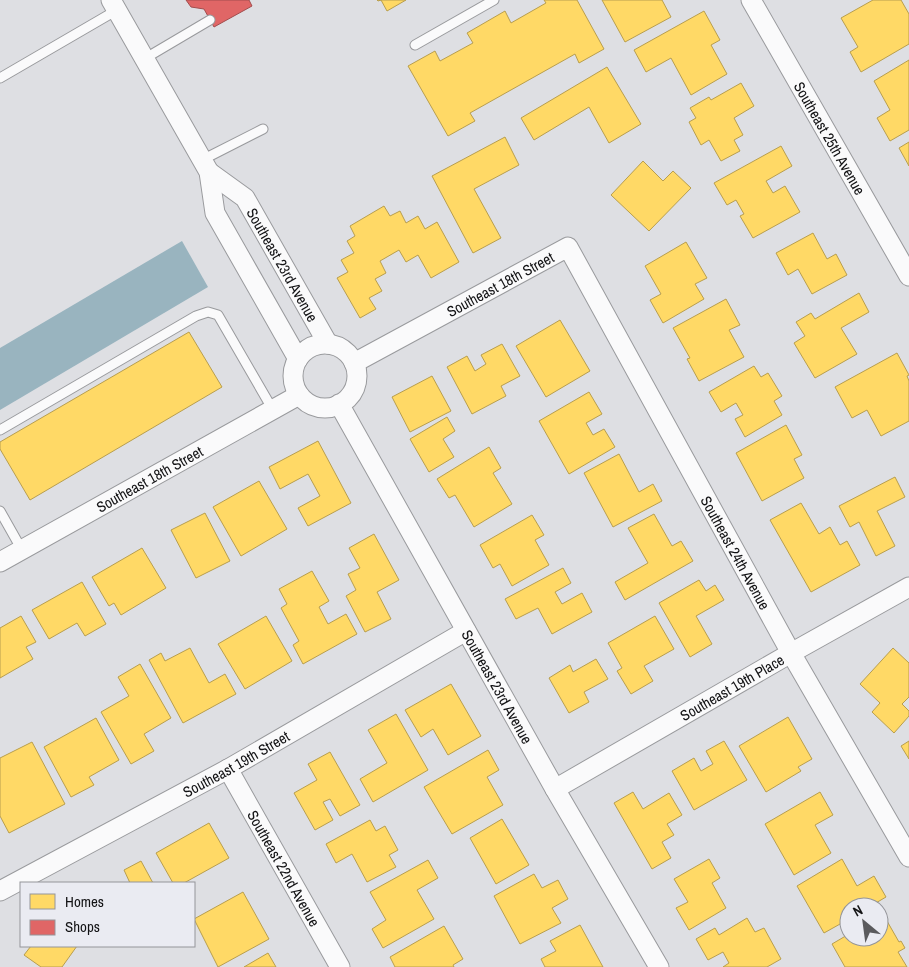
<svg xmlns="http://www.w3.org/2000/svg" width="909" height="967" viewBox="0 0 909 967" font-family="'Archivo Narrow',sans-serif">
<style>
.water{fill:#99b4bf}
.homes{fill:#ffd966;stroke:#b89e4e}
.shops{fill:#e06666;stroke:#a24d4e}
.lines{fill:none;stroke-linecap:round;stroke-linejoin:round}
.lane-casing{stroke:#999a9d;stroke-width:11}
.street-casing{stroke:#999a9d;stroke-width:21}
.lane{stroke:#fafafb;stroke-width:9}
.street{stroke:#fafafb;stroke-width:19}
.labels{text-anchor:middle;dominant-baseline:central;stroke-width:5;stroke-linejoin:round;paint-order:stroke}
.street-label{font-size:15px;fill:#131315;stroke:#eaebf2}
</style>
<rect width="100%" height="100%" fill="#dedfe3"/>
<path class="water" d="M182,241L208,287L0,410V348Z"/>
<path class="homes" d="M377,0H406L387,11L381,0L378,1Z
M544,0H577L604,49L579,63L575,54L470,113L475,121L448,136L408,66L435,51L440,61L473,43L467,33L505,11L511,23L546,3Z
M602,0H662L671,17L625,42Z
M873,0H901L909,14V44L861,72L850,52L858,47L841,18Z
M704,11L720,40L711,45L727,74L691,95L671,58L646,72L634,50Z
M909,60V130L890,141L877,118L890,110L874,81Z
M607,67L641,124L609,143L589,107L534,140L521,118Z
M741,83L754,106L734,118L743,135L734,140L740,151L721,161L709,140L701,145L689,122L696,118L690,108L709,97L711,100Z
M505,137L519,165L474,189L501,238L473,253L432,176Z
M909,142V166L899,148Z
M781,146L792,166L766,181L773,193L785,186L800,212L753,238L740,216L744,214L736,200L727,205L714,183Z
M643,161L663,181L673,171L691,188L649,231L611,195Z
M384,206L390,216L400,211L406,223L418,216L425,229L437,222L459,262L431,278L418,255L406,262L399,250L380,261L386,273L375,279L382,291L369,298L376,309L360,318L337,278L348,272L341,260L354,253L347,241L355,236L350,226Z
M813,233L827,259L836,254L847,275L812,294L798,269L788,275L776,253Z
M686,242L707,278L695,284L704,299L663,323L650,300L661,294L645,266Z
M859,293L869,312L841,328L857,354L815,378L794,343L805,336L796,322L811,313L815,319Z
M726,299L740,325L729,330L744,357L699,381L687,359L690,358L673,328Z
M560,320L590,371L546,397L516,346Z
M189,332L222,387L30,500L0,449V442Z
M502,344L520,376L501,386L506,396L472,414L447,367L467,356L475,371L486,364L481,355Z
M897,353L909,375L907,376L909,381V421L881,436L867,410L852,418L835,387Z
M754,366L761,377L768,373L782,396L774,401L782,415L745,437L735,419L743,415L736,403L721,412L709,392Z
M432,376L451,411L410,432L392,397Z
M589,392L602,414L586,423L593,435L604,429L615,447L569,474L539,421Z
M447,417L455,431L443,439L454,457L429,472L410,439Z
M786,425L802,455L794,459L804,478L762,501L736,453Z
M318,441L351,503L308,526L298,508L320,496L308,474L280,489L269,467Z
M489,447L501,468L493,473L512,504L474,527L455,495L449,498L437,479Z
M619,454L639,492L653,484L662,501L613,527L584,473Z
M895,477L905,497L877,511L895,546L876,556L859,522L850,527L839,506Z
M259,481L287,529L241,556L213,507Z
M801,503L819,534L830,527L840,545L847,541L860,565L811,592L770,520Z
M205,513L230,561L196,578L171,530Z
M654,514L672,546L681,541L693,561L625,600L615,582L648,563L628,528Z
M532,515L544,535L535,540L549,565L512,586L500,564L493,568L480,545Z
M374,534L399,580L377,592L391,619L365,632L346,596L356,590L348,574L360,568L349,548Z
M142,548L166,588L121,615L114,603L109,606L92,577Z
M563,568L571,583L555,592L562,604L582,593L592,612L552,634L538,608L516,619L505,599Z
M312,571L329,601L319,607L328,624L346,614L357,634L303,664L293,645L299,641L281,608L287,604L279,589Z
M699,580L706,591L715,585L724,600L696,616L712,644L690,657L659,603Z
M82,582L106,624L85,636L77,623L49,639L32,610Z
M21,616L36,642L26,647L33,659L0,678V628Z
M266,616L292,661L245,689L218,644Z
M655,616L674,649L644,666L653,681L631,694L617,671L622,668L608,643Z
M190,648L209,683L225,674L236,694L183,723L149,660L161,653L165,661Z
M893,648L909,663V697L902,704L909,711V716L894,733L872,712L880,703L860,684Z
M596,659L608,679L584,692L589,702L569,713L549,678L570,665L573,672Z
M140,664L171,718L144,734L154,751L131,764L101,712L129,696L118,677Z
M451,684L481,736L448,755L433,729L421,737L405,710Z
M396,714L428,770L373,802L360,779L387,763L368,730Z
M788,717L812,759L798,767L801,771L766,792L739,746Z
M96,718L119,760L89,777L94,785L71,797L44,747Z
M724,741L747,780L694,810L672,771L694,758L701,771L713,764L706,751Z
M909,741V759L901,746Z
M32,742L65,804L9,833L0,816V758Z
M488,750L499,770L487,777L503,805L452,834L424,787Z
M330,752L360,805L340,816L330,799L323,802L333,820L315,830L294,793L317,780L308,764Z
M633,792L643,809L669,793L682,815L667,824L674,835L662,842L671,858L652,869L614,803Z
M820,792L833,815L815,825L831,853L794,875L765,824Z
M502,819L529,865L496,884L470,838Z
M370,820L376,831L385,826L398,850L389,855L396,867L367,882L352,854L336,863L326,844Z
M209,823L229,858L184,883H173L156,853Z
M709,859L720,878L712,883L726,908L689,930L676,908L688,902L674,879Z
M842,859L857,886L874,876L886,897L869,907H849V919L824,933L797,886Z
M428,860L438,878L417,890L434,919L383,948L372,929L386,920L370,892Z
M141,861L153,883H129H130L124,870Z
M534,874L542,888L558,880L568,899L552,908L561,923L520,944L494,896Z
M243,892L269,939L218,967L194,919Z
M883,914L899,942L901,941L905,948L898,952L907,967H845L832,944L849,934V937H879V917Z
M747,918L755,932L764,928L781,959L767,967H723L729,963L723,952L708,960L696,939L715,928L719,935Z
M580,925L603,967H545L541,959L556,951L550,941Z
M444,926L463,959L453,965L454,967H395L390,957Z
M31,946H77L62,967H41L24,955Z
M268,953L276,967H244Z"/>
<path class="shops" d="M186,0H249L252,6L214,27L204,9L191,7Z"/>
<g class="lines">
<defs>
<path id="lane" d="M415,45L494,0
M144,59L210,20
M0,78L117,10
M202,160L263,129
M0,430L196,316L208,312L218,315L273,410
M0,511L22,550"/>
<g id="street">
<path d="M111,0L209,172L215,213L298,359"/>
<path id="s1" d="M751,0L909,276"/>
<path id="s2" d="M209,172L245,198L328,344"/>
<circle cx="325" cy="376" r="32"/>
<path id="s3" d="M354,363L568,247L791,653L909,857"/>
<path id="s4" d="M339,404L555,789L659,967"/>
<path id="s5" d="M0,562L299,395"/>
<path id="s6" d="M228,769L340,967"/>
<path id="s7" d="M555,789L791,653L909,587"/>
<path id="s8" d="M0,891L228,769L466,631"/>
</g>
</defs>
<use href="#lane" class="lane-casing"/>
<use href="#street" class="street-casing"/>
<use href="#lane" class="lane"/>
<use href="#street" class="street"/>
</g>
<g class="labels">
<g class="street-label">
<text stroke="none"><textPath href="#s1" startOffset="159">Southeast 25th Avenue</textPath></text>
<text stroke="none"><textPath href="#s2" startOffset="121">Southeast 23rd Avenue</textPath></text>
<text stroke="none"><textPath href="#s3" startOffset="166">Southeast 18th Street</textPath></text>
<text stroke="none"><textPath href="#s5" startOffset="171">Southeast 18th Street</textPath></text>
<text stroke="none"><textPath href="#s3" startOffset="592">Southeast 24th Avenue</textPath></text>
<text stroke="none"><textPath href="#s4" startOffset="324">Southeast 23rd Avenue</textPath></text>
<text stroke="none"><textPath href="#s7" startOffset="204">Southeast 19th Place</textPath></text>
<text stroke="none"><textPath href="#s8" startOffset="268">Southeast 19th Street</textPath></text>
<text stroke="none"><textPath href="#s6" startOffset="114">Southeast 22nd Avenue</textPath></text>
</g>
</g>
<rect x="20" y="882" width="175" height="65" fill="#eaebf2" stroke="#94959a"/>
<rect x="30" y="894" width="25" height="15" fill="#ffd966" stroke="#94959a"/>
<text x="65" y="907" font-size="15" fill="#131315">Homes</text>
<rect x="30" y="920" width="25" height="15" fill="#e06666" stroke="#94959a"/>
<text x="65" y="932" font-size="15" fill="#131315">Shops</text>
<g transform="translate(864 922) rotate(331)"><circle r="24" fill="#eaebf2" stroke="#94959a"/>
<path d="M0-4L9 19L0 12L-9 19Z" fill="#5a5a5d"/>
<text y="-8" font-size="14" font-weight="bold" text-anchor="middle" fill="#131315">N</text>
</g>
</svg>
